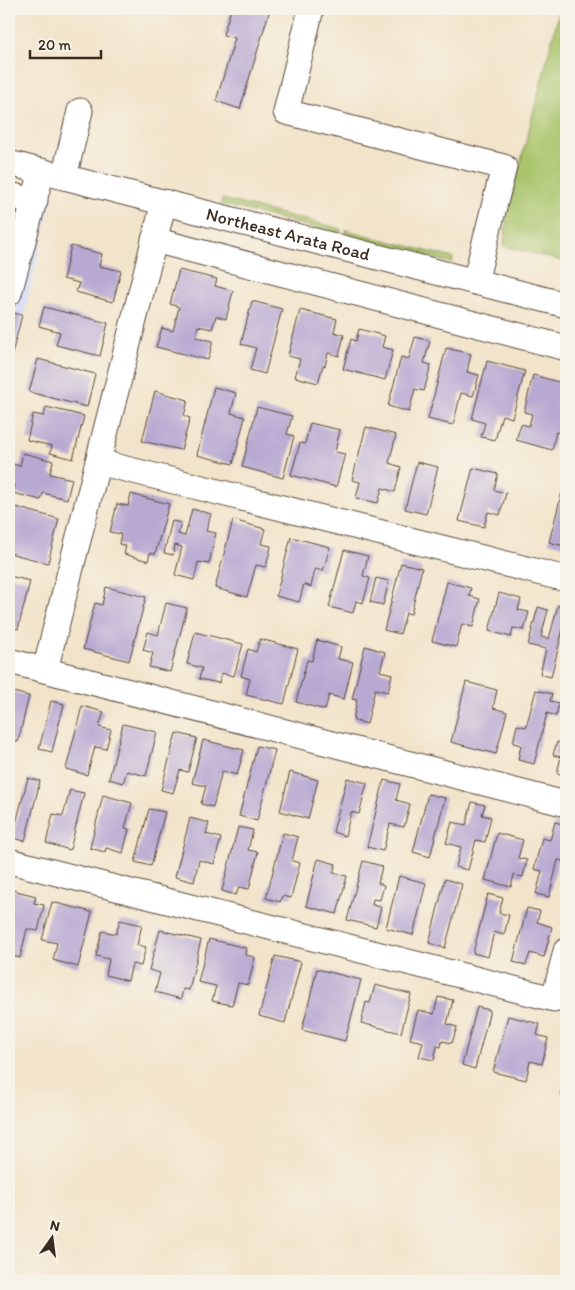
<svg xmlns="http://www.w3.org/2000/svg" width="575" height="1290" viewBox="0 0 575 1290" font-family="Itim,sans-serif">
<style>
.built{fill:#d1d9f9}
.green{fill:#a9c46b;stroke:#727744}
.building{fill:#b8a9d2}
.lines{fill:none;stroke-linecap:round;stroke-linejoin:round}
.minor-casing{stroke:#564638;stroke-width:27}
.minor{stroke:#fff;stroke-width:25}
.labels{text-anchor:middle;dominant-baseline:central;stroke-width:4;stroke-linejoin:round;paint-order:stroke}
.street-label{font-size:18px;fill:#3b2a1e;stroke:#f7f3e8}
</style>
<rect width="100%" height="100%" fill="#f7f3e8"/>
<filter id="ink" filterUnits="userSpaceOnUse"><feTurbulence type="fractalNoise" baseFrequency=".02" numOctaves="2"/><feDisplacementMap in="SourceGraphic" scale="10" xChannelSelector="R" yChannelSelector="G"/><feConvolveMatrix kernelMatrix="1 2 1 2 8 2 1 2 1" color-interpolation-filters="sRGB"/></filter>
<filter id="wash" filterUnits="userSpaceOnUse"><feTurbulence type="fractalNoise" baseFrequency=".0096" numOctaves="4" result="noise"/><feDisplacementMap in="SourceGraphic" scale="20" xChannelSelector="R" yChannelSelector="G"/><feGaussianBlur stdDeviation="1.12" result="paint"/><feColorMatrix in="noise" values="0 0 0 0 0 0 0 0 0 0 0 0 0 0 0 0 0 1.4 0 .05"/><feComposite in="paint" operator="in"/></filter>
<g filter="url(#wash)">
<rect width="100%" height="100%" fill="#f2e4ca"/>
<path class="built" d="M9,184L53,195L9,375Z"/>
<path class="green" d="M560,9H566V262L504,246L507,215Z
M222,199L341,229L340,234L221,204Z
M346,230L453,258L452,263L345,235Z"/>
<g id="blocks">
<path class="building" d="M231,9H270L240,109L216,101L235,38L223,35Z
M9,211L25,215L9,277Z
M71,246L102,254L99,266L121,271L113,302L76,292L79,283L63,279Z
M179,270L217,279L215,286L233,291L226,319L216,316L212,329L198,326L196,337L213,341L208,360L156,347L162,328L173,331L179,307L170,304Z
M252,301L282,309L265,374L250,370L256,348L241,344Z
M44,307L108,323L100,356L56,345L60,332L39,326Z
M300,310L337,319L334,332L344,335L339,356L328,353L325,366L323,365L318,383L295,377L300,359L288,356Z
M9,312L22,315L9,366Z
M359,329L385,336L382,347L393,350L385,380L343,369L351,339L356,341Z
M415,337L430,341L424,363L431,365L424,391L415,389L409,412L388,406L401,357L409,359Z
M446,348L471,354L467,372L479,375L473,396L461,393L453,425L428,419Z
M38,359L95,374L87,407L29,392Z
M487,361L525,371L512,418L502,415L495,440L481,437L485,423L472,419Z
M533,375L566,384V409L560,433L556,432L552,450L516,440L521,424L529,426L532,414L524,412Z
M214,387L236,393L231,413L245,417L233,464L197,455Z
M155,391L188,400L184,416L190,418L181,450L142,441Z
M46,407L84,416L73,459L50,453L52,446L27,440L33,414L44,416Z
M257,407L292,416L287,434L294,436L283,478L242,467Z
M310,423L340,430L335,452L345,454L336,487L291,475L300,443L305,444Z
M366,427L396,435L389,463L401,467L395,492L382,488L378,503L356,498L360,482L352,480Z
M23,453L53,461L50,474L72,479L67,499L43,493L41,500L13,493L15,486L9,484V463L20,466Z
M417,462L438,467L426,514L405,509Z
M473,468L498,474L494,490L506,493L500,515L488,512L484,527L459,521Z
M566,477V538L564,546L549,542Z
M131,494L169,504L155,554L150,553L148,561L124,554L126,546L119,544L121,534L110,532L117,504L128,506Z
M16,507L59,519L48,563L9,553V517L13,518Z
M192,509L211,514L206,531L216,533L209,564L198,562L194,580L175,575L182,547L175,545L173,555L164,553L172,521L181,523L178,534L185,536Z
M233,520L265,529L261,544L271,546L266,567L256,565L247,597L215,588Z
M291,537L330,547L323,571L315,569L311,587L304,584L299,602L276,596Z
M344,550L368,556L363,576L370,578L363,603L356,601L353,613L329,607Z
M401,563L422,568L411,614L406,613L400,634L384,630Z
M9,576L30,581L18,629L9,627Z
M376,578L389,581L383,605L370,602Z
M447,582L471,588L469,596L480,599L473,627L462,624L456,647L432,641Z
M106,587L146,597L129,661L83,649L95,603L102,605Z
M499,593L521,599L518,610L529,612L524,630L513,628L511,637L489,631Z
M166,603L187,608L170,672L149,667L153,653L143,650L148,632L158,635Z
M558,605L566,607V617L551,677L540,674L546,649L528,645L538,607L548,610L541,637L549,639Z
M195,632L243,644L234,676L221,673L219,683L199,679L202,668L187,664Z
M260,639L298,649L284,704L246,695L250,679L241,676L248,649L256,652Z
M317,640L341,647L338,659L353,662L344,699L329,695L325,710L296,702L307,660L312,661Z
M365,646L385,652L380,671L392,674L388,692L375,689L367,724L353,720L357,700L352,699Z
M466,682L497,690L493,708L507,712L496,754L451,742Z
M536,690L552,694L550,701L559,703L556,716L547,713L534,764L518,760L521,745L513,743L517,725L526,727Z
M9,691L29,696L18,742L9,740Z
M51,701L64,704L52,752L39,749Z
M82,706L104,712L99,727L111,730L106,749L95,747L87,775L66,769Z
M123,724L157,732L146,776L127,771L123,783L109,779Z
M176,733L197,738L188,772L180,770L173,793L161,790Z
M203,740L244,750L237,775L222,771L213,807L201,804L206,786L192,783Z
M566,740V776L557,773L561,757L553,755L557,742L565,744Z
M257,746L275,750L257,821L239,816Z
M290,772L318,780L308,819L280,811Z
M28,778L40,781L25,841L12,838Z
M347,778L367,783L359,814L351,812L345,836L333,832Z
M384,780L400,784L396,800L410,804L404,827L390,824L383,851L367,847Z
M70,790L84,793L70,850L46,843L53,814L63,816Z
M428,794L445,798L430,857L413,852Z
M103,795L132,803L125,828L129,829L123,853L106,848L105,852L90,848Z
M472,802L485,805L482,815L491,817L485,842L476,840L468,870L456,867L461,847L446,843L452,822L466,825Z
M149,809L165,812L151,866L135,862Z
M190,818L209,823L206,834L221,838L214,864L199,860L194,882L175,877Z
M555,822L566,825L564,837L566,838V862L558,860L549,897L536,894L542,871L534,869L542,838L550,840Z
M238,827L253,830L248,850L258,852L249,889L239,887L236,895L222,891Z
M283,833L298,837L292,861L300,863L291,898L282,896L280,902L266,898Z
M497,833L523,840L518,858L527,860L523,877L514,875L511,887L485,880Z
M318,859L336,864L333,873L347,876L337,914L306,906Z
M363,861L382,866L378,883L384,885L380,900L373,899L372,905L381,907L376,927L347,920Z
M399,876L426,883L413,935L386,928Z
M445,879L462,884L445,948L429,943Z
M9,889L36,896L34,903L44,905L38,931L27,929L20,958L9,955Z
M488,894L503,898L499,913L509,915L504,935L494,932L488,957L473,953Z
M52,902L92,912L78,967L53,960L57,943L42,940Z
M527,908L540,911L537,922L552,927L544,957L530,953L526,965L513,962Z
M120,920L142,925L137,945L146,947L141,966L132,964L128,981L106,975L109,959L96,956L102,931L116,934Z
M160,930L201,940L189,990L183,989L181,999L155,992L160,973L149,970Z
M209,939L246,948L245,955L255,957L248,985L238,983L232,1005L212,1001L216,986L198,982Z
M275,956L301,962L285,1023L259,1016Z
M317,969L361,980L345,1041L302,1030Z
M375,985L411,994L401,1033L361,1023L366,1002L370,1003Z
M438,997L453,1000L447,1024L457,1027L452,1043L442,1041L441,1047L437,1046L434,1060L419,1057L423,1042L410,1039L418,1010L434,1014Z
M477,1007L490,1010L475,1069L462,1065Z
M508,1016L540,1024L537,1035L548,1038L542,1064L530,1061L526,1080L493,1072Z
M566,1074V1094L561,1093Z"/>
</g>
</g>
<g filter="url(#ink)">
<use href="#blocks" fill-opacity="0" stroke="#564638" stroke-width="1"/>
<g class="lines">
<defs>
<g id="minor">
<path d="M311,9L286,112L504,167L475,282"/>
<path id="s1" d="M9,163L566,305"/>
<path d="M64,177L80,111"/>
<path d="M9,195L35,201"/>
<path d="M154,240L566,348"/>
<path d="M9,293L42,171"/>
<path d="M98,462L566,579"/>
<path d="M9,661L566,804"/>
<path d="M45,670L164,202"/>
<path d="M9,861L554,999L566,951"/>
</g>
</defs>
<use href="#minor" class="minor-casing"/>
<use href="#minor" class="minor"/>
</g>
</g>
<g class="labels">
<g class="street-label">
<text stroke="none"><textPath href="#s1" startOffset="288">Northeast Arata Road</textPath></text>
</g>
</g>
<rect width="575" height="1290" fill="none" stroke="#f7f3e8" stroke-width="30"/>
<g transform="translate(52 1238) rotate(14)" stroke="#f7f3e8" stroke-width="4" paint-order="stroke">
<path d="M0-4L9 19L0 12L-9 19Z" fill="#3b2a1e"/>
<text y="-8" font-size="14" font-weight="bold" text-anchor="middle" fill="#3b2a1e">N</text>
</g>
<path d="M30 50v8h71v-8" fill="none" stroke="#3b2a1e" stroke-width="2.5"/>
<text x="38" y="50" font-size="15" fill="#3b2a1e" stroke="#f7f3e8" stroke-width="4" paint-order="stroke">20 m</text>
</svg>
